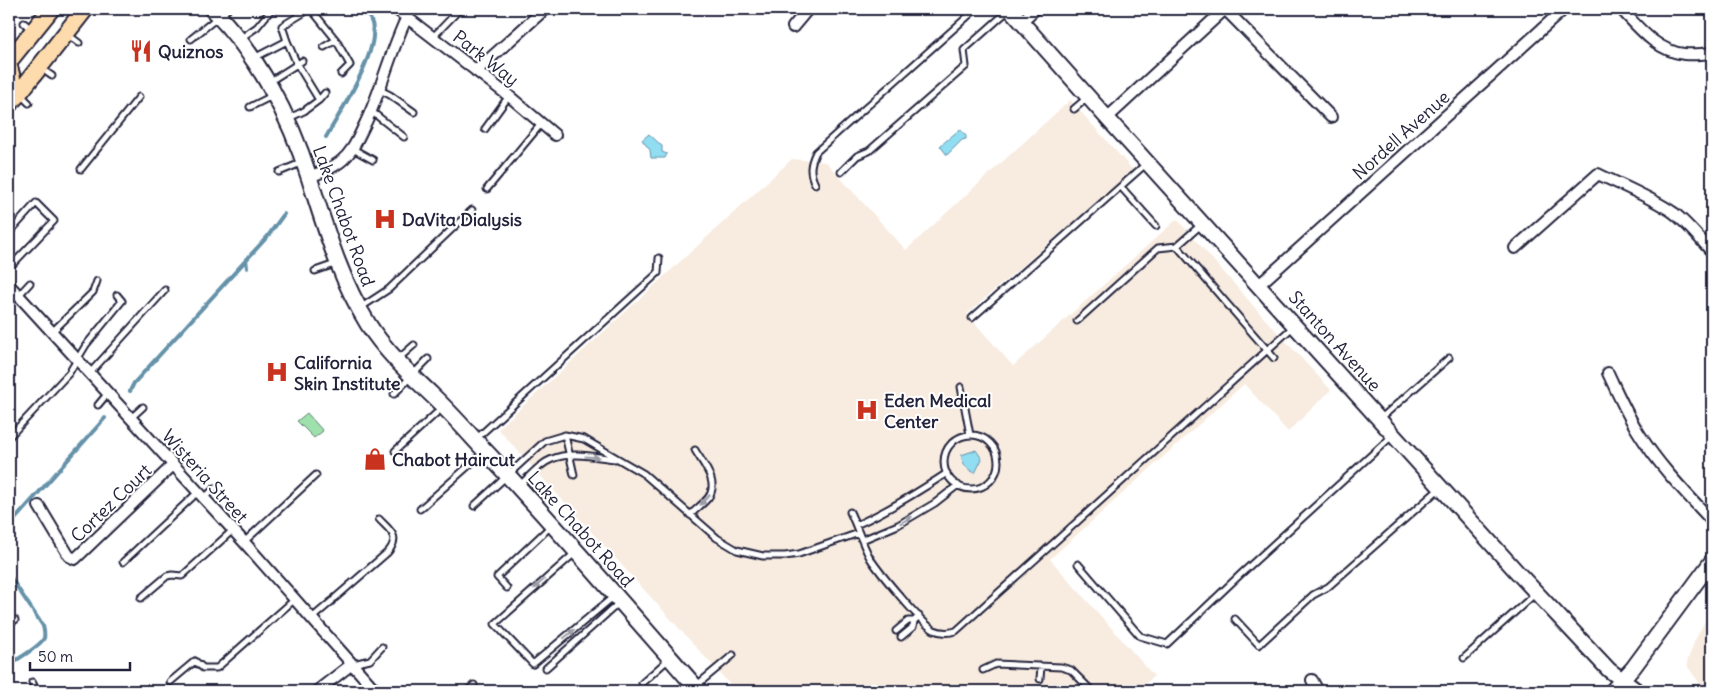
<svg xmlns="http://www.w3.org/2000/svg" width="1721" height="700" viewBox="0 0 1721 700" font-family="Delius,sans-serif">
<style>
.built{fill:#f8ece0}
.green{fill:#9ee1ac;stroke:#608274}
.water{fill:#91ddf2;stroke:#6592a9}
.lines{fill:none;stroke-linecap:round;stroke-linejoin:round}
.stream{stroke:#6592a9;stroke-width:4}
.service-casing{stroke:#22223b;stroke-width:9}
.minor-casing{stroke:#22223b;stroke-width:14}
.tertiary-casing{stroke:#22223b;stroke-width:18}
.secondary-casing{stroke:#22223b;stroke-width:19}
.primary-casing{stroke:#22223b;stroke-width:20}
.service{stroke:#fff;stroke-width:5}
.minor{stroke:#fff;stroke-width:10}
.tertiary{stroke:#fff;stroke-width:14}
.secondary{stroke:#fff;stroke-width:15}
.primary{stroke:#fedbac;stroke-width:16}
.oneway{fill:#9c9ca7}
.labels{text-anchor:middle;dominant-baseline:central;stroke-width:4;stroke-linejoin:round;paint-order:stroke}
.poi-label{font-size:18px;font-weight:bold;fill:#22223b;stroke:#fff;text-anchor:start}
.street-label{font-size:18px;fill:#22223b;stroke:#fff}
</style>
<rect width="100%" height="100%" fill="#fff"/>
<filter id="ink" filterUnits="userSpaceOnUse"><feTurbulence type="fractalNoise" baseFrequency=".02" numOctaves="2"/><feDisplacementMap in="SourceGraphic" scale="10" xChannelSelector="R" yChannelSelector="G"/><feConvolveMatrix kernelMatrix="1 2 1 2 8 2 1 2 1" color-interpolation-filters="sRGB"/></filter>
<g filter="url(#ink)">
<path class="built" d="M1070,100L1133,170L967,314L1013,366L1177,219L1265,319L1331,390L1288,432L1244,384L1050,559L1154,676L1137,691H736L498,429L792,159L826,162L906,250Z
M1712,608V691H1705L1688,667L1687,662L1695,640Z"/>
<path class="green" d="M307,413L323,431L314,438L297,421Z"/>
<path class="water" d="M960,129L966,136V139L962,140L947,155L940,146Z
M649,134L662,146V152L667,154L665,158H651L650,150L642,140Z
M976,450L982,459L975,473C966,469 963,464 961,455Z"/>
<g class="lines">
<path class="stream" d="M326,137C340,113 376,56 373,30C373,21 369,15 363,9
M246,259L247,268
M130,391L134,383L268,236L284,214
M9,526L105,418
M9,575L43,626C44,630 45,634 44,638C40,647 17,659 9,665"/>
<defs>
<path id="service" d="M311,9L336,40L350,65L341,74
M24,23L31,29
M67,34L79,43
M433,37L460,9
M241,38L257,27L271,10
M191,39L228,9
M287,41L282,26L310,9
M324,47L336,40
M254,58L287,41L297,64L319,100L304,111L287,119
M42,69L52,76
M269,82L302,61
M380,90L390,95L414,112
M21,95L29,103
M319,100L325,93
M250,107L272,96
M1074,109L1088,97
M371,111L404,137
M485,129L509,96
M353,149L373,160
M81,169L139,97
M279,172L301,163
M841,172L857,156L869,151L966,66L964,50L1010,9
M815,184C809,172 810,164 816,152L976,9
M1121,187L1156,226
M487,189L541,124
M1202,224L1177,246L1274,358
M9,233L36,203L54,221L9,268
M315,271L335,264
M9,303L19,295L30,283
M360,308L389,289L472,210
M972,318L1147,163
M1077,321L1158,248L1177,246
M52,332L93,292L97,281
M397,360L414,345
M90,373L165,290
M961,387L970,435
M394,394L428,359
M98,405L108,393
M131,418L143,407
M1380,419L1449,358
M565,435L574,475
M944 462a27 27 0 1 1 54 0a27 27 0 1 1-54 0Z
M9,437L69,373L86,345L122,301L117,295
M477,438L658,273L659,258
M395,451L443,407
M519,486C529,477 539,464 552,459C570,451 596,457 615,459
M204,498L215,488
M474,506L545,441L565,435L584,439L644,474L717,538L737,550L763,556H785L799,554L859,533
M420,509L483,453
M850,512C857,527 862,543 870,558C879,572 920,622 934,630C941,633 949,633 956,631L1294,326
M690,515C696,509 703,504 708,498C720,483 703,464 695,450
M856,525C888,511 918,492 947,473
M862,540L898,525L935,503L958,485
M244,542L316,475
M576,552L495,624L533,664L613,597
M123,562L198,492
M1078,564L1140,636L1167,644L1242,573L1392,436
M507,588L497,577L552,525
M141,598L167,576L172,575L182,576L233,530
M335,598L388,552C401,536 390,531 379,519
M312,618L332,601
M1235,619L1259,645L1313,595L1328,587L1439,489
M9,624L15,620
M896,631L908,621H914
M901,637L913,627L914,621L919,616
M1464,658L1536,593
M353,664L370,660L382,647
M546,668L620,602
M983,670L996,664L1061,667L1071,670L1091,690
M1040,679L1041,666
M32,682L37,691
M170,682L195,661L203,668H217L294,600
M642,683L670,658
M697,685L733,655
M467,691L474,685"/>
<path id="minor" d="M396,9L509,96L555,135
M1621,9C1639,28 1657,51 1684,54C1694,55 1703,54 1712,53
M1022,21L1035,9
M793,27L808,9
M476,71L545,9
M1107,118L1225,9L1331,117
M309,177C320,173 331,169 340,162C353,152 358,138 365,124C382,89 390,52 407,17
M1515,248L1598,174C1623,186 1651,197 1674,213C1688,224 1700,239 1712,252
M9,285L244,542L376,691
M1259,285L1564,9
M1608,373C1618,394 1627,415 1640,435C1660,467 1687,494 1712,521
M39,506L69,556L75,559L173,465
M1312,680L1318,691
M317,691L352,664"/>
<path id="tertiary" d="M1010,9L1107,118L1517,572L1609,670L1637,691
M1612,691L1633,668L1712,561"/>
<path id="secondary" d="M212,9C257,54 290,116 309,177C325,227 340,279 368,324C385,351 410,374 433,396C453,415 471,436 489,455C561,532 630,612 699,691"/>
<path id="primary" d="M9,61L51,9
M9,67L12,78L9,89
M9,104L19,93L85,9"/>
</defs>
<use href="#service" class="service-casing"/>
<use href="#minor" class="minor-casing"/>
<use href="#tertiary" class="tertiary-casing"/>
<use href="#secondary" class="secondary-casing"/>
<use href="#primary" class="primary-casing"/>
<use href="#service" class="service"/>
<use href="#minor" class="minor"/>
<use href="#tertiary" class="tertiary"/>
<use href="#secondary" class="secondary"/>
<use href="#primary" class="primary"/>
</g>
<defs><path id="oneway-solid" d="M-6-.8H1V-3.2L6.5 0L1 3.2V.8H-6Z" transform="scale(1.25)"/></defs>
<g class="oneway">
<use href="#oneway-solid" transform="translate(592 457) rotate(4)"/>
<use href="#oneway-solid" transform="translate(705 500) rotate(133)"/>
<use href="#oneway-solid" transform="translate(906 520) rotate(-30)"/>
<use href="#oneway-solid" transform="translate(539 584) rotate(138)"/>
<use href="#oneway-solid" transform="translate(569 634) rotate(-40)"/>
</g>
</g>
<defs>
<symbol id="restaurant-bare" viewBox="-9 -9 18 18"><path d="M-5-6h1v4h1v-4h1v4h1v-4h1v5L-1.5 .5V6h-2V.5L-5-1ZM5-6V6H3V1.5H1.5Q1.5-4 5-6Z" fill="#c8321e" stroke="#fff" stroke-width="2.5" paint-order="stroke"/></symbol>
<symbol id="hospital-bare" viewBox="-9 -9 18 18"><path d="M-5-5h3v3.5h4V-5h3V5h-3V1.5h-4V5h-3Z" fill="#c8321e" stroke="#fff" stroke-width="2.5" paint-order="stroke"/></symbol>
<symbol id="shop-bare" viewBox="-9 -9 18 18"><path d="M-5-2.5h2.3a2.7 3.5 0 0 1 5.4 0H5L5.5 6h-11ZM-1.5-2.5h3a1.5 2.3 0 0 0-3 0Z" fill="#c8321e" stroke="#fff" stroke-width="2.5" paint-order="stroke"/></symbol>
</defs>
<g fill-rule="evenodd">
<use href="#restaurant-bare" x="125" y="35" width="32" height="32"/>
<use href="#hospital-bare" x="369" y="203" width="32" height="32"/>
<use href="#hospital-bare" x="261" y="356" width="32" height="32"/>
<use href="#hospital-bare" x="851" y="394" width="32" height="32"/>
<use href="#shop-bare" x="359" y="443" width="32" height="32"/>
</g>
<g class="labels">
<g class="poi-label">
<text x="158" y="51">Quiznos</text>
<text x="402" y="219">DaVita Dialysis</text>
<text x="294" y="362">California<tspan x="294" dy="21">Skin Institute</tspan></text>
<text x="884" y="400">Eden Medical<tspan x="884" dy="21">Center</tspan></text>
<text x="392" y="459">Chabot Haircut</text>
</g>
<g class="street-label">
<text transform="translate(486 58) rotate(38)">Park Way</text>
<text transform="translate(1401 135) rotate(-42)">Nordell Avenue</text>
<text transform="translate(344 216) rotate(70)">Lake Chabot Road</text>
<text transform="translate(1335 341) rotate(48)">Stanton Avenue</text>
<text transform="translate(205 476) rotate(48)">Wisteria Street</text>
<text transform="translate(111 503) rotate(-44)">Cortez Court</text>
<text transform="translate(581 529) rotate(48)">Lake Chabot Road</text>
</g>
</g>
<rect width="1721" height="700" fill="none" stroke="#fff" stroke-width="30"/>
<rect x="15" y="15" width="1691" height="670" fill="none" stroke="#22223b" stroke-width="2" filter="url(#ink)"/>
<path d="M30 662v8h100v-8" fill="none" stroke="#22223b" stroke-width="2.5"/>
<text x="38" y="662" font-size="15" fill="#22223b" stroke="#ffffff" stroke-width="4" paint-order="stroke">50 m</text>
</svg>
